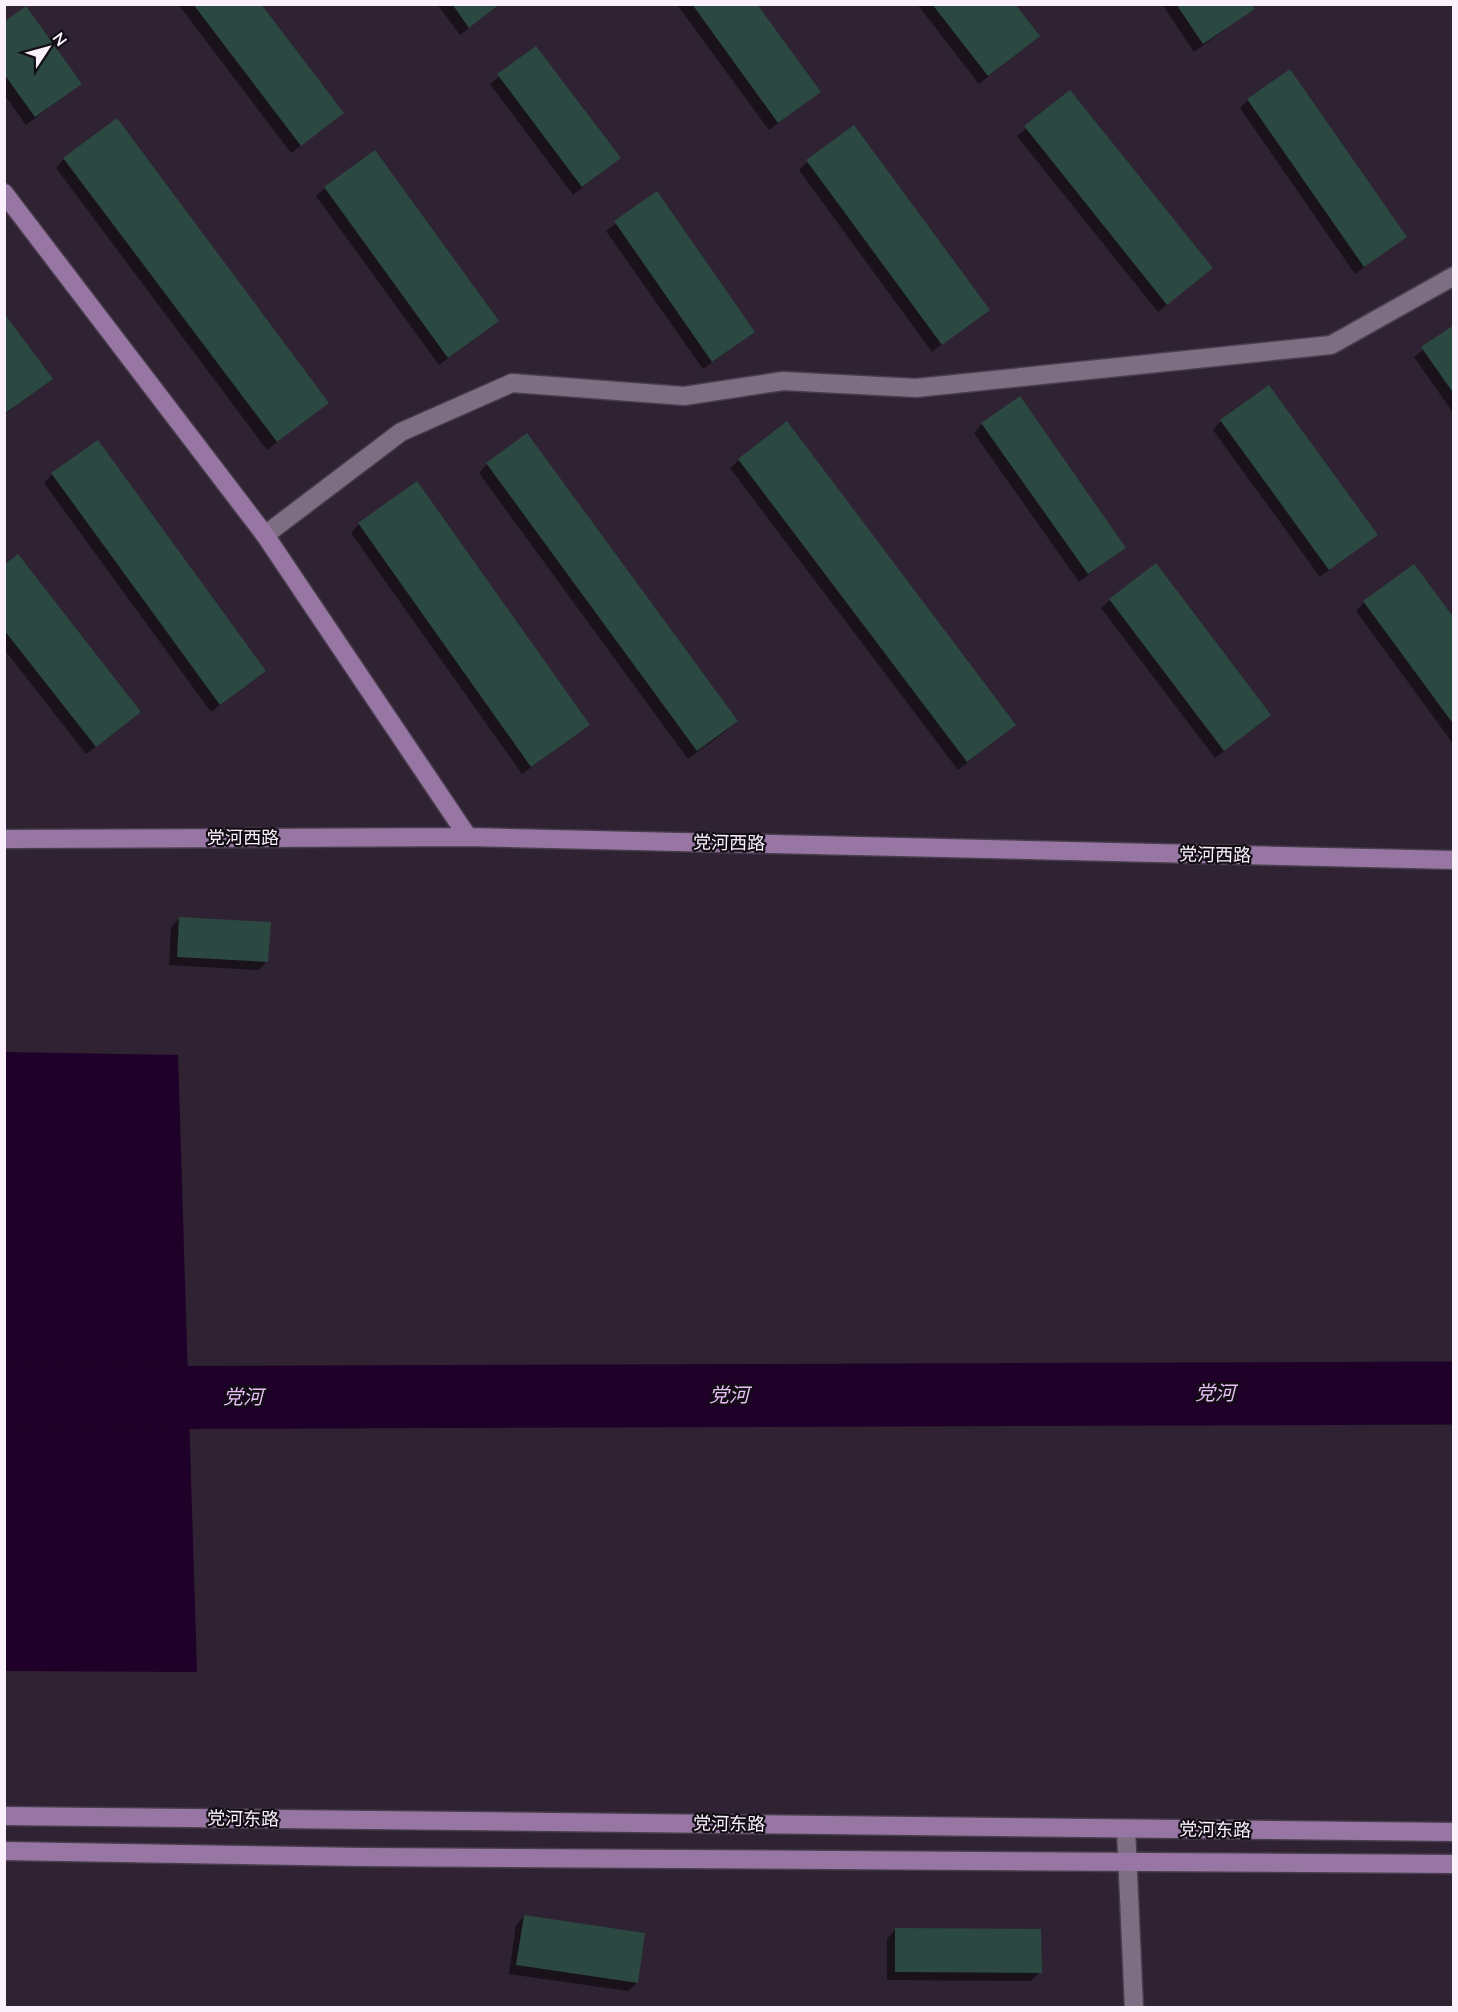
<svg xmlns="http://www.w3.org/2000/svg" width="1458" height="2012" viewBox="0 0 1458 2012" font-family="'Nunito Sans','Noto Sans SC',sans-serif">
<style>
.water{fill:#1e0028}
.shadow{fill:#0007}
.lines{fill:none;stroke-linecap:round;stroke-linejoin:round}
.river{stroke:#1e0028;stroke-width:63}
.building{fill:#2b4841}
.lane-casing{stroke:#493e4d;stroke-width:21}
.street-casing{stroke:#493e4d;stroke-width:21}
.secondary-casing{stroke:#493e4d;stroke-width:21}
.lane{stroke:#7d6e83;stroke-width:18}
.street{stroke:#7d6e83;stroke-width:18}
.secondary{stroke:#9876a4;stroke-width:18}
.labels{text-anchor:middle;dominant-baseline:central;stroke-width:4.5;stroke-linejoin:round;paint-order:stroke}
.street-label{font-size:18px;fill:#faf1fd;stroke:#130e15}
.water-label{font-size:20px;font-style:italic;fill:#e7bff5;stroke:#130e15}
</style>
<rect width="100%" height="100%" fill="#2f2233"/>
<path class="water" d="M5,1052L178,1055L197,1672L5,1671Z"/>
<path class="shadow" d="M178,4H259L333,121L291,153Z
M437,4H500L460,35Z
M755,4L819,92L769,130L678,6Z
M917,4H1013L1038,36L979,84Z
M1162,4H1250L1253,9L1194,52Z
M4,24L80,84L26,125L4,94Z
M535,48L619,158L573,195L490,84Z
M1070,92L1211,268L1158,312L1017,136Z
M1248,100L1405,236L1355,274L1240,108Z
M64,159L327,403L267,450L56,168Z
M807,162L988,310L932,352L799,170Z
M325,188L497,321L439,365L316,196Z
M657,193L754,332L703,369L606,231Z
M4,316L51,379L4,415Z
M1454,327V414L1414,357Z
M1221,421L1376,535L1320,577L1213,430Z
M982,424L1124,547L1079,582L974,433Z
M739,460L1014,725L958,770L730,468Z
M487,464L736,721L727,730L688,759L479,473Z
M52,474L264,671L211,712L44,483Z
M359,524L588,725L522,774L351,533Z
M4,567L131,720L86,754L4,649Z
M1110,600L1269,715L1215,758L1101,608Z
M1364,602L1454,621V745L1356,611Z
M180,918L267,962L258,970L169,965L171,927Z
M524,1916L637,1983L628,1991L509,1974L516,1925Z
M895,1930L1040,1972L1031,1981L887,1980V1939Z"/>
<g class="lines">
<path class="river" d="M4,1398L1454,1393"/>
</g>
<path class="building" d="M193,4H261L344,113L301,146Z
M452,4H500L469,28Z
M692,4H757L821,92L778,123Z
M932,4H1015L1040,36L988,76Z
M1176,4H1252L1255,9L1203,44Z
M26,6L82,84L35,117L4,74V22Z
M536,46L621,158L582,187L497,74Z
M1290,69L1407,237L1364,267L1247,99Z
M1070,90L1213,268L1167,305L1024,126Z
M117,118L329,403L277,442L63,158Z
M854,125L990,310L942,345L806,160Z
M375,150L499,321L448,358L324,187Z
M657,191L755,332L712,362L614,221Z
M4,313L53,379L4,414Z
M1454,325V394L1421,347Z
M1269,385L1378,535L1329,570L1220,420Z
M1020,396L1126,548L1088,574L981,423Z
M787,421L1016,725L967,762L738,459Z
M527,433L738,721L697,751L486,463Z
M98,440L266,671L220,705L51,473Z
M417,481L590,725L531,767L358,523Z
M18,554L141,712L96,747L4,630V565Z
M1156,563L1271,715L1224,751L1109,599Z
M1414,564L1454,618V725L1363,601Z
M179,917L271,922L268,962L177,957Z
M524,1915L645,1933L638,1983L516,1965Z
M895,1928L1041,1929L1042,1973L895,1972Z"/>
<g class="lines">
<defs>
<path id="lane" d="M265,535L401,432L512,383L684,396L783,381L916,388L1331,345L1454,276"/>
<path id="street" d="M1126,1829L1134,2008"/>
<path id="secondary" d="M4,193L265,535L468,837
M4,839L468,837L1454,860
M4,1816L1454,1832
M4,1851L362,1857L1454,1864"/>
</defs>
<use href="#lane" class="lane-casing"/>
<use href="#street" class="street-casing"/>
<use href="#secondary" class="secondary-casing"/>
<use href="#lane" class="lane"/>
<use href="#street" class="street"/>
<use href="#secondary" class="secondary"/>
</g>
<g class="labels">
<g class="street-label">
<text x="243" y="838">党河西路</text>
<text transform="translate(729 843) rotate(1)">党河西路</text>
<text transform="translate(1215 855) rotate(1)">党河西路</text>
<text transform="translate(243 1819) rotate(1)">党河东路</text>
<text transform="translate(729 1824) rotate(1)">党河东路</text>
<text transform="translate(1215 1830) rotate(1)">党河东路</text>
</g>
<g class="water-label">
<text x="1215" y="1393">党河</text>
<text x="729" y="1395">党河</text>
<text x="243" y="1397">党河</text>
</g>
</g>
<rect width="1458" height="2012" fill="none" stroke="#faf1fd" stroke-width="12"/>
<g transform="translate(48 48) rotate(54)" stroke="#130e15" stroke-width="4.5" paint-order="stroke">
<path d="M0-4.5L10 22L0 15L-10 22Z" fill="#faf1fd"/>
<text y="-9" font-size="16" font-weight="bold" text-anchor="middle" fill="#faf1fd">N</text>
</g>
</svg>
